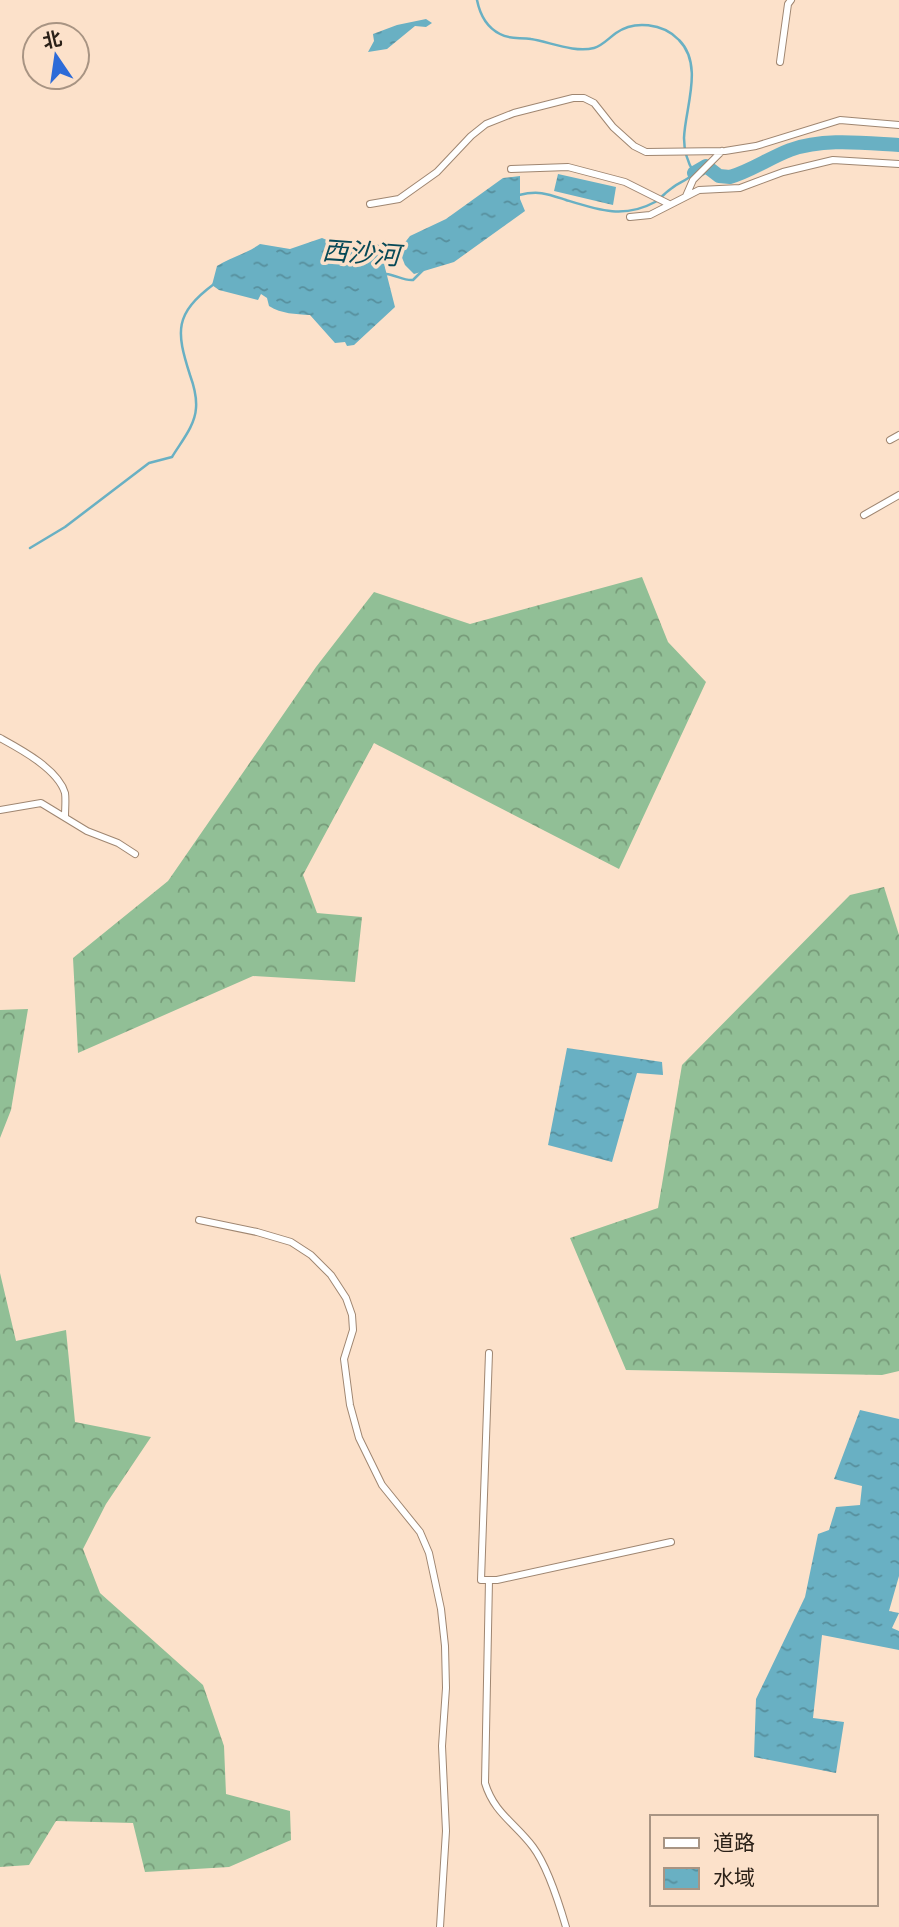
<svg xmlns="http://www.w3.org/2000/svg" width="899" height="1927" viewBox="0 0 899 1927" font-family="'IBM Plex Serif','Noto Sans SC',serif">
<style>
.forest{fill:url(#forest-crowns)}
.water{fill:url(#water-ripples)}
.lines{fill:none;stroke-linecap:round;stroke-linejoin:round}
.stream{stroke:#69b0c3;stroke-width:2.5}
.river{stroke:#69b0c3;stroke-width:14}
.minor-casing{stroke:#9f8671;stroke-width:8}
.minor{stroke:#fff;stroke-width:6}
.labels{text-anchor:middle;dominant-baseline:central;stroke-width:7;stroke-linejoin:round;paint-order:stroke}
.water-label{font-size:26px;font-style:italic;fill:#074957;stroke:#fce1ca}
</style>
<defs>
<pattern id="forest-crowns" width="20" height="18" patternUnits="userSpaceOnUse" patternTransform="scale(1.75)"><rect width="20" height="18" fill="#91bf96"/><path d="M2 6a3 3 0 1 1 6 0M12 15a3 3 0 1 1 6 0" fill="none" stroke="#779b79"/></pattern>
<pattern id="water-ripples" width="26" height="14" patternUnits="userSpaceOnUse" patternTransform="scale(1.75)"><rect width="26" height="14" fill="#69b0c3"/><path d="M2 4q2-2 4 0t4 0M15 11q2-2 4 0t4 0" fill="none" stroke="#578f9d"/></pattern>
</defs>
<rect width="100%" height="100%" fill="#fce1ca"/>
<path class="forest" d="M642,577L668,642L706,682L619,869L374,743L303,875L317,913L362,917L355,982L253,976L78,1053L73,958L168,881L316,667L374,592L470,624Z
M884,887L899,935V1371L882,1375L626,1370L570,1238L658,1208L682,1065L850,895Z
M28,1009L11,1110L0,1138V1010Z
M0,1273L16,1341L66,1330L75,1422L151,1437L106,1504L83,1549L100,1593L203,1685L224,1746L226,1794L290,1811L291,1840L229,1867L145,1872L133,1823L56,1821L29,1865L0,1867Z"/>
<path class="water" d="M426,19L432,23L426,27L415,26L387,49L368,52L374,41L373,34L397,25Z
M558,174L616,187L613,205L554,191Z
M520,176V199L525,211L454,262L414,274L405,265L399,250L410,236L446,219L503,178Z
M322,238L349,249L379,244L395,307L354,345L347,346L345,342L335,343L310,315C295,314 282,314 269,306L267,298L261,294L258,300L219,290L212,285L217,266C231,257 246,254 260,244L290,249Z
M567,1048L662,1062L663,1075L637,1073L612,1162L548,1145Z
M860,1410L899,1419V1576L889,1611L899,1613L892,1628L899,1631V1650L822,1635L813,1718L844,1722L836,1773L754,1757L756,1699L805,1597L818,1534L829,1530L836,1507L860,1505L862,1486L834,1479Z"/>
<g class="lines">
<path class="stream" d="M477,0C480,15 486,27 500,34C510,40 520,37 531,39C550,42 574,53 594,48C602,46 609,38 616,33C634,20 663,23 679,40C704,65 685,108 684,138C684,150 688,163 694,173C687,181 679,182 672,188C666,192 661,198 655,202C624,219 598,210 566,200C548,194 539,190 519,195
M386,274C396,275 404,281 413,280L423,270
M30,548L65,527L149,463L172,457C181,442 195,426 196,408C197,396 194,386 190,375C176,331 174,314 214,284"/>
<path class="river" d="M694,173L706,166L719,176L730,177C751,171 769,158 790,150C824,138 863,143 899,145"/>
<defs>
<path id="minor" d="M780,62L788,4L791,0
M511,169L568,167L625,182L669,204
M686,196L693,180L722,151
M370,204L399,199L437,172L471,136L486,124L514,113L573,98H584L594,103L613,127L634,146L646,152L725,151L756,146L840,120L899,125
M630,217L650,215L699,190L740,188L783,172L833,160L899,164
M890,440L899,435
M864,515L899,495
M0,738C20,749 58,769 65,793C66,800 65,809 65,816
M0,810L41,803L87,831L118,843L135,854
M199,1220L257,1232L291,1242L311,1255L331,1275L346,1298L352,1315L353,1330L344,1359L350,1405L359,1438L382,1485L420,1532L429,1553L441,1609L445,1646L446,1688L442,1746L446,1831L440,1927
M489,1353L481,1580H497L671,1542
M489,1580L485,1783C494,1813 515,1823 533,1847C548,1867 559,1903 566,1927"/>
</defs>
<use href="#minor" class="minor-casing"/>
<use href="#minor" class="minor"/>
</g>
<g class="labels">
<g class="water-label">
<text transform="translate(361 252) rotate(4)">西沙河</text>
</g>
</g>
<rect x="650" y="1815" width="228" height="91" fill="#fce1ca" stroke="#a89483" stroke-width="2"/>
<rect x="664" y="1838" width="35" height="10" fill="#ffffff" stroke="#a89483" stroke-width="2"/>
<text x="713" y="1850" font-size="21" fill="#2b2118">道路</text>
<rect x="664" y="1868" width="35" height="21" fill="url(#water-ripples)" stroke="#a89483" stroke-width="2"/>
<text x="713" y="1885" font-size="21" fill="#2b2118">水域</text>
<g transform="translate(56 56) rotate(347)"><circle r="33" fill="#fce1ca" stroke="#a89483" stroke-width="2"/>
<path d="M0-5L12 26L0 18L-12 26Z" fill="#2d6bd8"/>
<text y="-10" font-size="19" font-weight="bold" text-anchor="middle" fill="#2b2118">北</text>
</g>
</svg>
